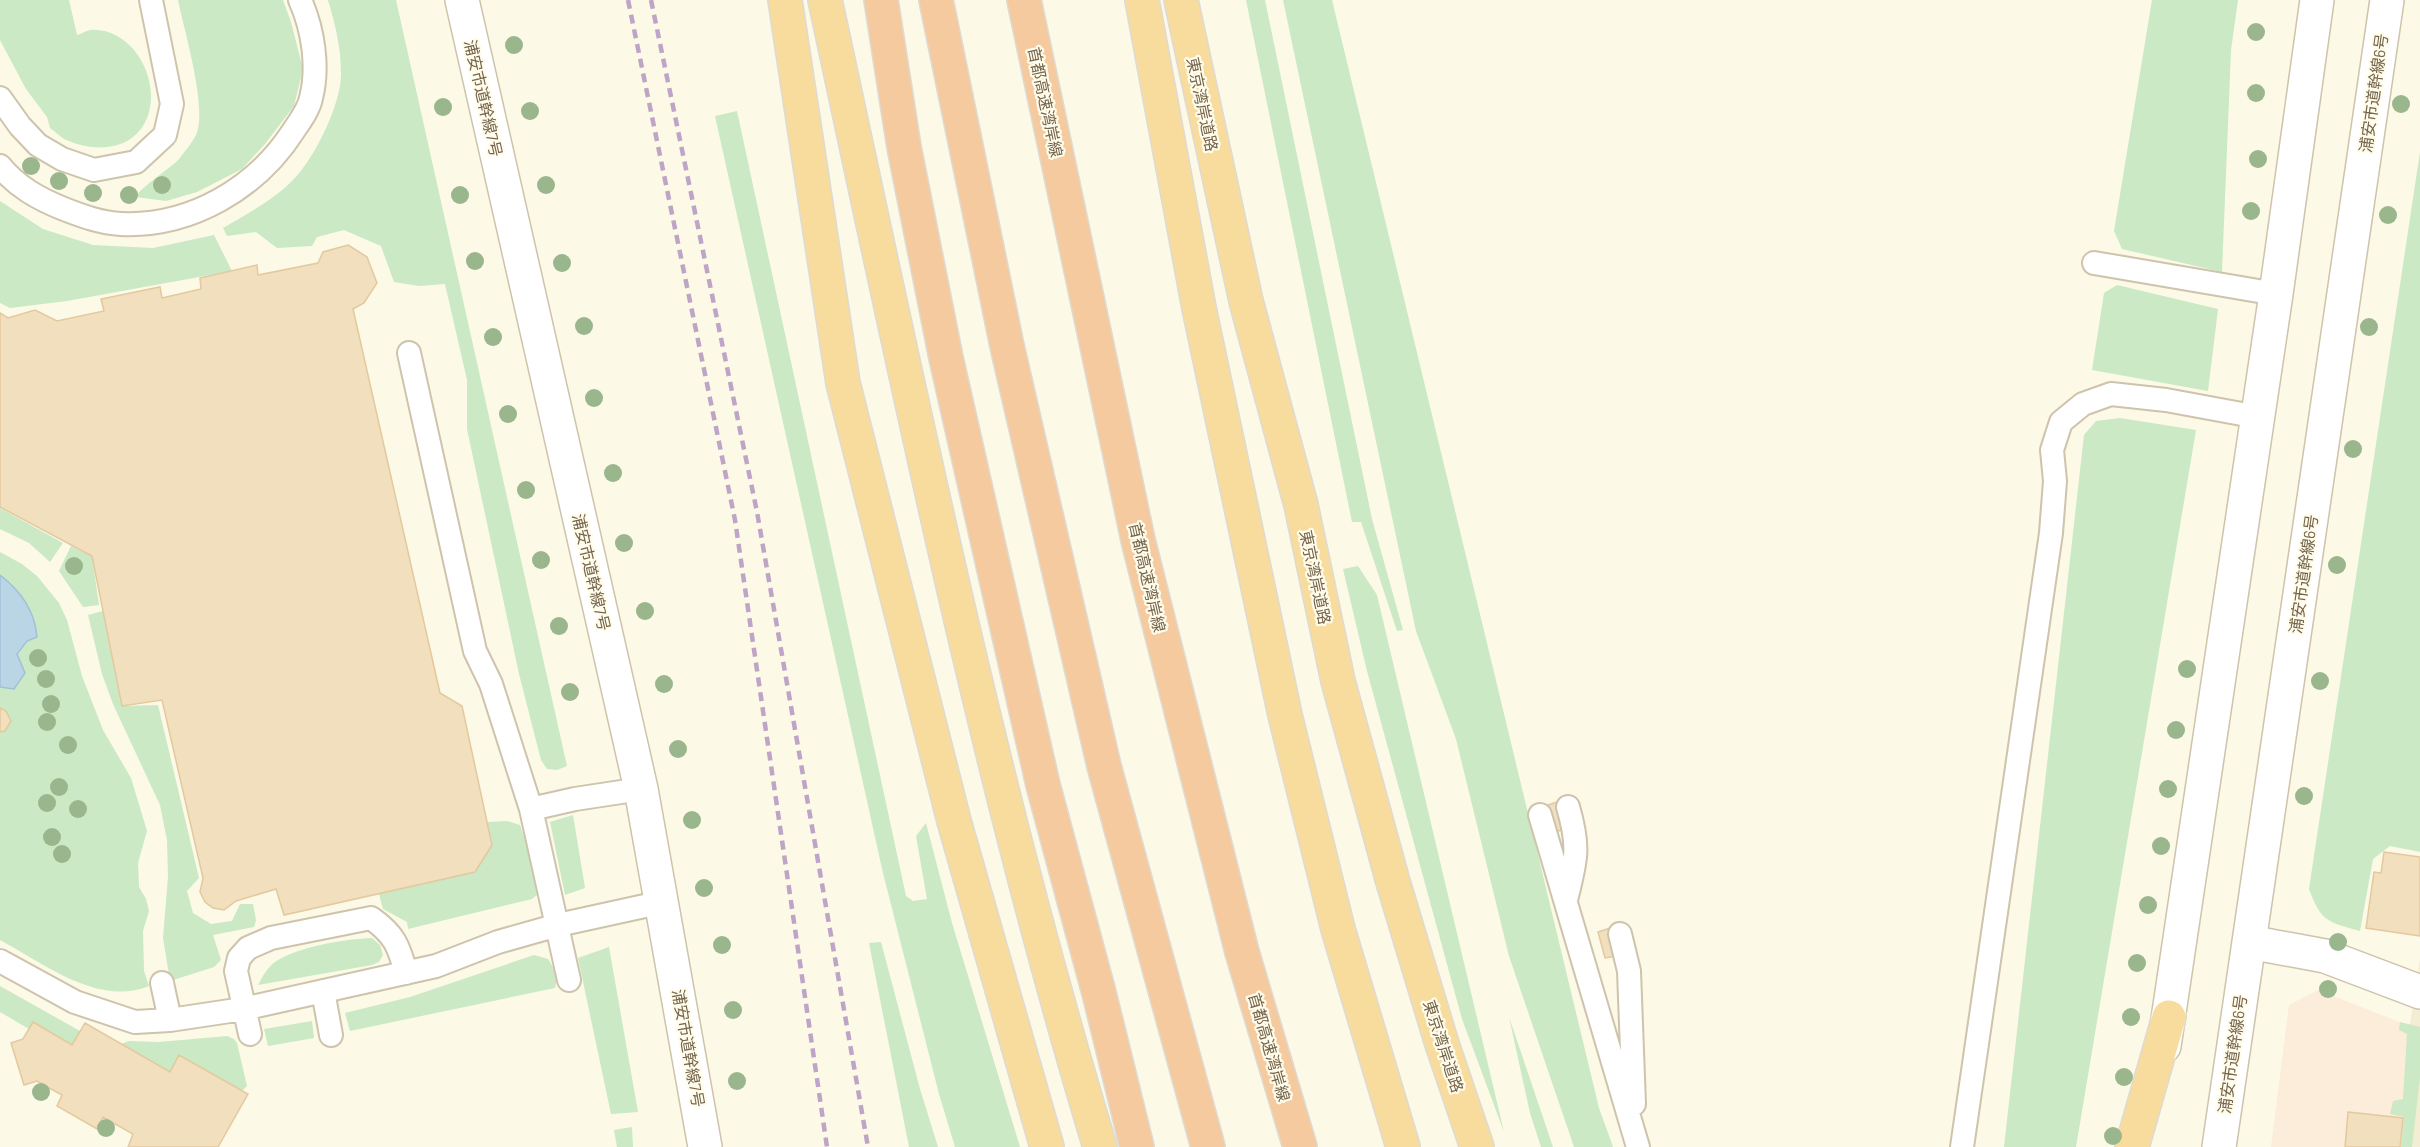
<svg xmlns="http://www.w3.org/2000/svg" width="2420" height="1147" viewBox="0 0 2420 1147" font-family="Barlow,'Noto Sans JP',sans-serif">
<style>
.residential{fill:#f3edd4}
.commercial{fill:#fcecda}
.green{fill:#cae9c4}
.water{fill:#bad5e5;stroke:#a1c1d7;stroke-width:1.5}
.building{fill:#f1dfbe;stroke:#e3c99e;stroke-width:1.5}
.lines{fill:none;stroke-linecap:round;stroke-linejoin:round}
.service-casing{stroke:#cec3ac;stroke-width:26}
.tertiary-casing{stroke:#cec3ac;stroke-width:36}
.trunk-casing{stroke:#dedad4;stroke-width:36}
.motorway-casing{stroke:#dedad4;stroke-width:36}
.service{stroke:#fff;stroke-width:22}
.tertiary{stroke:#fff;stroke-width:33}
.trunk{stroke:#f7dc9e;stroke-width:33}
.motorway{stroke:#f5ca9e;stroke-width:33}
.rail{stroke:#bea4c6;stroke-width:4.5;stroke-dasharray:9 6;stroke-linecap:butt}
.tree{fill:#9ab68d}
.labels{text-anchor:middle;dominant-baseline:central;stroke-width:4.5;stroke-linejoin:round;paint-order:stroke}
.street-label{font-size:16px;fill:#75644b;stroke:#fffcec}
</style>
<rect width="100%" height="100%" fill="#fcf9e6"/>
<path class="residential" d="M2420,959V1147H2391Z"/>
<path class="commercial" d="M2318,990L2417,1029L2404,1147H2271L2289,1005Z"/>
<path class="green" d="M0,0H69L77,35C81,34 86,31 90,30C131,27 159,76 149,112C139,149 99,154 69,141C62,139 56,132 50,128L47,117L26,89L0,40Z
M178,0H283L291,22L303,69L294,106L265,144L242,169L197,192L166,201L136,197C139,188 170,169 180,158C185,151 192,143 196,135C208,109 184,30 178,0Z
M328,0H396L567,766L557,770L547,769L541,760L519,674L467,429V380L445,284L419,286L394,282L381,246L344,230L317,237L312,246L277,248L256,232L227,236L223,228C247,214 273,200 292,181C314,160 342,103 341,73C341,47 335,24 328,0Z
M1246,0H1265L1372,519L1403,630L1397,631L1361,522H1352Z
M1283,0H1332L1599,1108L1613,1147H1574L1509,956L1456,739L1416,631Z
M2152,0H2238L2231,50L2222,272L2122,249L2114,231Z
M737,111L906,896L913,901L927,899L916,836L926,823L952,923L1020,1147H955L939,1094L883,873L715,116Z
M2420,152V852L2390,846L2373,859L2360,931C2328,922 2321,922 2309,889Z
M0,201L43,229L93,245L153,248L214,235L232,271L67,301L10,308L0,303Z
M2117,285L2218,309L2208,391L2092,370L2104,293Z
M2120,418L2196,430L2076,1147H2004L2084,435L2096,421Z
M0,508L63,543L50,562L29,543L0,529Z
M71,546L92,556L99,605L83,607L59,571Z
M0,552L22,564L37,576L59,603L67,620L82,676L103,730L131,778L147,831L138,863L139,887L146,899L149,911L143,931L144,971L149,986C98,1007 43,963 0,940V687L4,686L19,664L17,654L27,641L37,637C35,612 20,590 0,575Z
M1358,566L1377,595L1504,1132L1462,1019L1367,671L1343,569Z
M103,611L122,706L158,705L199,878L187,891L193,913L211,924L232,921L240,904H253L256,920L254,927L213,935L221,960L214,967L170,981L163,938L168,877L167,840L160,805L113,704L102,674L88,615Z
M573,815L585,888L565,895L550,822Z
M507,821L520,825L540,884L539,893L532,899L408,929L407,922L383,909L379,894L475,872L492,845L487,822Z
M372,938L380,945L383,955L379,962L372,965L258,985C263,976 267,968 275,962C297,947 345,939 372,938Z
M881,942L920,1089L938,1147H909L869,943Z
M609,947L638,1112L611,1114L578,958Z
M534,955L548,959C554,968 559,977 555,988L350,1031L345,1013L410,997Z
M0,986L80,1031L72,1045L33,1023L29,1029L0,1012Z
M1509,1017L1553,1147H1541L1530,1113Z
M312,1021L314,1038L268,1046L264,1029Z
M2400,1022L2420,1027V1077L2412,1147H2401L2404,1117L2390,1114L2393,1101L2403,1099L2407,1034L2399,1030Z
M227,1036L234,1039L237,1043L247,1086L242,1091L180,1055L170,1072L121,1044L129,1041L159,1042Z
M632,1127L633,1147H617L614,1130Z"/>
<path class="water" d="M0,575C21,591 35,611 37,637L27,641L17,654L25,673L14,689L0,687Z"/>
<path class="building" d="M348,245L367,257L377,283L364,303L353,309L440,693L462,706L492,845L475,872L284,915L276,889L236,901L224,910L213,908L205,902L200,892L203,878L162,700L122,706L92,556L0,507V313L8,318L35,310L57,321L104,311L101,299L160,287L162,298L201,289L200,278L257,265L258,275L318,263L323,252Z
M0,708L6,711L11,721L5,731L0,732Z
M1557,802L1564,830L1552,832L1545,806Z
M2384,852L2420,857V936L2366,928L2374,872L2381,873Z
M1610,928L1617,956L1605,958L1598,932Z
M33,1022L72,1045L85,1023L170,1072L179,1055L248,1094L218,1147H128L133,1134L103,1117L97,1129L57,1106L62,1095L37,1081L24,1085L11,1043L23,1039Z
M2348,1112L2403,1118L2400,1147H2345Z"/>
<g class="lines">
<defs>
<path id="service" d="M0,98L20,126L38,145L62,159L94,170L136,162L165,135L172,104L151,0
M0,166C17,187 39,199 64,209C82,216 101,223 121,224C191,227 257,188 294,130C300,121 309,109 311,98C319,67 313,29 300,0
M2094,263L2276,294
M409,353L475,651L491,684L531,809L575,799L641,789
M531,809L569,980
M1540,815L1638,1147
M1566,900C1576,860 1580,848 1568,807
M1620,934L1629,971L1634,1104
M0,961L75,1002L135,1022L170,1020L243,1009L436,966L498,942L558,925L663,902
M162,983L170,1020
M323,991L331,1035
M250,1034L236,971L239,958L248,948L271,938L371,918C394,934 399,946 406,973
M1962,1147L2051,533L2055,481L2052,450L2061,422L2083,404L2111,394L2166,400L2258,417"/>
<path id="tertiary" d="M462,0L641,789L705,1147
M2249,942L2325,956L2420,992
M2164,1046L2276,294L2317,0
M2219,1147L2387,0"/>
<path id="trunk" d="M785,0L843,383L954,821L1047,1147
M825,0C908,384 986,771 1100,1147
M1142,0L1199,308L1285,715L1338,929L1403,1147
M1181,0L1246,301L1301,505L1338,681L1393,882L1442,1044L1477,1147
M2132,1147L2169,1017"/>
<path id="motorway" d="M881,0L904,147L946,358L1043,785L1099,993L1137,1147
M936,0L1007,346L1104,766L1208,1147
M1024,0L1138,540L1242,952L1300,1147"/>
</defs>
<use href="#service" class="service-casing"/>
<use href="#tertiary" class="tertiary-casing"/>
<use href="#trunk" class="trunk-casing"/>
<use href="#motorway" class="motorway-casing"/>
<use href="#service" class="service"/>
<use href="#tertiary" class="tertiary"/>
<use href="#trunk" class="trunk"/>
<use href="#motorway" class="motorway"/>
<path class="rail" d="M628,0L735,520L827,1147
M651,0L757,512L868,1147"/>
</g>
<g class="tree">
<circle cx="2256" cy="32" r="9"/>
<circle cx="514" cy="45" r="9"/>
<circle cx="2256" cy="93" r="9"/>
<circle cx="2401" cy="104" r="9"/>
<circle cx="443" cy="107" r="9"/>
<circle cx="530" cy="111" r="9"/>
<circle cx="2258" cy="159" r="9"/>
<circle cx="31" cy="166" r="9"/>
<circle cx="59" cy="181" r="9"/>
<circle cx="162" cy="185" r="9"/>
<circle cx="546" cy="185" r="9"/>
<circle cx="93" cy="193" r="9"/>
<circle cx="129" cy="195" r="9"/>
<circle cx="460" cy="195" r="9"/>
<circle cx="2251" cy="211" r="9"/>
<circle cx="2388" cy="215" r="9"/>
<circle cx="475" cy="261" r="9"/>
<circle cx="562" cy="263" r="9"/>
<circle cx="584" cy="326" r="9"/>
<circle cx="2369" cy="327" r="9"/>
<circle cx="493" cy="337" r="9"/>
<circle cx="594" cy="398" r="9"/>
<circle cx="508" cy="414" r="9"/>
<circle cx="2353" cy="449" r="9"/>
<circle cx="613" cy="473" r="9"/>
<circle cx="526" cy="490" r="9"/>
<circle cx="624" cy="543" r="9"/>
<circle cx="541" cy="560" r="9"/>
<circle cx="2337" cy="565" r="9"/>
<circle cx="74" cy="566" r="9"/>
<circle cx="645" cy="611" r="9"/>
<circle cx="559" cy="626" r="9"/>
<circle cx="38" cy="658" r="9"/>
<circle cx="2187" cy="669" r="9"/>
<circle cx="46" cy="679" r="9"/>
<circle cx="2320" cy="681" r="9"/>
<circle cx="664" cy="684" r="9"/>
<circle cx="570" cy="692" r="9"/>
<circle cx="51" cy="704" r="9"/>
<circle cx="47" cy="722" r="9"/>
<circle cx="2176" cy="730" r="9"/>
<circle cx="68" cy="745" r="9"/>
<circle cx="678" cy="749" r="9"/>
<circle cx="59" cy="787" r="9"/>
<circle cx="2168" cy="789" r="9"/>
<circle cx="2304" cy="796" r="9"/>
<circle cx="47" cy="803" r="9"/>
<circle cx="78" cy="809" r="9"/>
<circle cx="692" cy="820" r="9"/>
<circle cx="52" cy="837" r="9"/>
<circle cx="2161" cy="846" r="9"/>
<circle cx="62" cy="854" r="9"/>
<circle cx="704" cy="888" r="9"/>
<circle cx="2148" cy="905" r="9"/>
<circle cx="2338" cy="942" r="9"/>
<circle cx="722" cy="945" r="9"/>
<circle cx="2137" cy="963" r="9"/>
<circle cx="2328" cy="989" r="9"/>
<circle cx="733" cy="1010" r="9"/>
<circle cx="2131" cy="1017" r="9"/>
<circle cx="2124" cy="1077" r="9"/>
<circle cx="737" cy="1081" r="9"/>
<circle cx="41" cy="1092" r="9"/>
<circle cx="106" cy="1128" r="9"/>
<circle cx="2113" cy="1136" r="9"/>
</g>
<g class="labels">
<g class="street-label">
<text transform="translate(2373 93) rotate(-82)">浦安市道幹線6号</text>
<text transform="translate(484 98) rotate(77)">浦安市道幹線7号</text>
<text transform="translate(1046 102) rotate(78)">首都高速湾岸線</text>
<text transform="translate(1203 104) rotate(78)">東京湾岸道路</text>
<text transform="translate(592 572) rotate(77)">浦安市道幹線7号</text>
<text transform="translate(2303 574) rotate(-82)">浦安市道幹線6号</text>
<text transform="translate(1148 577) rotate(77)">首都高速湾岸線</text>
<text transform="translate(1316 577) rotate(78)">東京湾岸道路</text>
<text transform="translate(1444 1046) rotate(72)">東京湾岸道路</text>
<text transform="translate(1270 1047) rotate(74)">首都高速湾岸線</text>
<text transform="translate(689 1048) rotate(80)">浦安市道幹線7号</text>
<text transform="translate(2232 1054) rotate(-82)">浦安市道幹線6号</text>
</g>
</g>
</svg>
